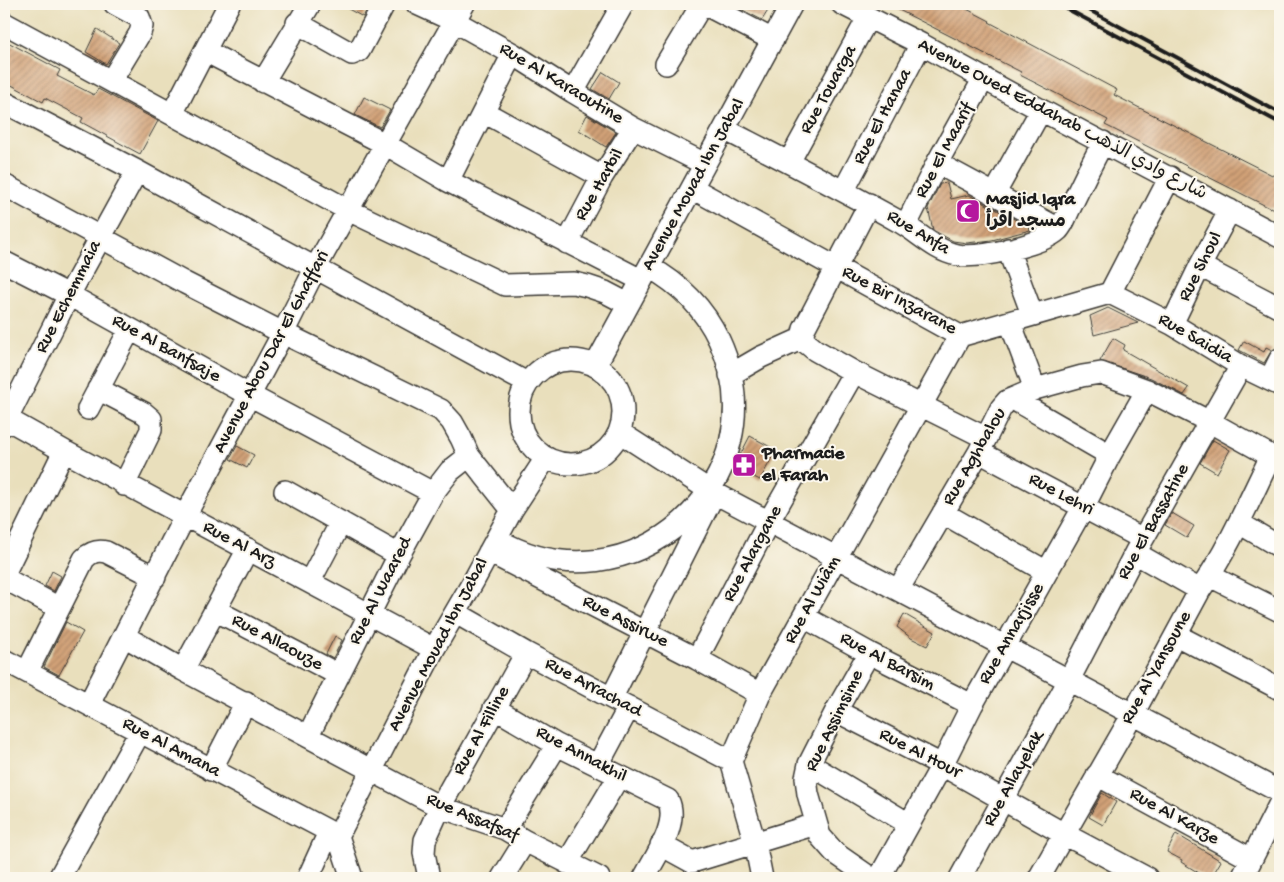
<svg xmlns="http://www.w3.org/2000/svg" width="1284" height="882" viewBox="0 0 1284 882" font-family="'Gochi Hand','Playpen Sans Arabic',sans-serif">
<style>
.building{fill:url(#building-hatch)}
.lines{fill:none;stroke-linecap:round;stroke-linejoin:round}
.minor-casing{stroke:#3b3934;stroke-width:24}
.minor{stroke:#fff;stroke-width:21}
.rail{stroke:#1c1c1c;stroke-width:4}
.labels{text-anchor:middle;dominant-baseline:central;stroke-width:4;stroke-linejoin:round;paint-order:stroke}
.street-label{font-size:19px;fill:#1c1c1c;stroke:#fbf7ec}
.poi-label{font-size:19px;font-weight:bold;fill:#1c1c1c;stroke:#fbf7ec;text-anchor:start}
</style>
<defs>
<pattern id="building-hatch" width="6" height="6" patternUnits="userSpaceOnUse" patternTransform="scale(1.25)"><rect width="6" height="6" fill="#d1a177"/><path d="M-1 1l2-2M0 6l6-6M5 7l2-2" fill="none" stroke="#a98261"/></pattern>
</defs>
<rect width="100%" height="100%" fill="#fbf7ec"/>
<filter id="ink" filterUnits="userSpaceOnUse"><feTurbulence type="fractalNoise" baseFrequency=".02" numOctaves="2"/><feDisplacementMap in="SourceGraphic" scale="10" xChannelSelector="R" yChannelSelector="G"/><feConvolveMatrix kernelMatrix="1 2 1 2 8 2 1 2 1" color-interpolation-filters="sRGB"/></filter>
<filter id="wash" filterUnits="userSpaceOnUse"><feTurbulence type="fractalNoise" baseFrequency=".0096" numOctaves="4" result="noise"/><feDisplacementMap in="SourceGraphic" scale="20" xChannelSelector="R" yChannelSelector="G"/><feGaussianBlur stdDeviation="1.12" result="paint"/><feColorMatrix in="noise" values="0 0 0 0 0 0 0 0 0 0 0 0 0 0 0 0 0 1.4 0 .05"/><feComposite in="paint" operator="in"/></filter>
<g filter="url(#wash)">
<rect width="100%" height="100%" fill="#e9dfbc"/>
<g id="blocks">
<path class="building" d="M339,4H370L363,17Z
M731,4H761L769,9L762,20Z
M887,4H957L990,21L989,22L1117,90L1114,95L1280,179V212L1271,207L1270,208L1105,125L1108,120L1020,75L1021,72Z
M97,29L119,43L106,64L86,52Z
M4,40L60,70L57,76L94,95L98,89L158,121L140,154L81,122L83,118L45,98L43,102L4,81Z
M603,72L619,82L609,99L592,89Z
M364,97L390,110L380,127L355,115Z
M587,115L616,132L606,147L579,130Z
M947,183L951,199L969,195L1029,227L1030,230L992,240L967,243L953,241L940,234L933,230L928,208L940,184Z
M1108,308L1138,323L1094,335L1090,316Z
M1113,338L1125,345L1123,350L1189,388L1184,395L1151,378L1100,361Z
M1244,341L1264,352L1266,347L1272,350L1264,363L1239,350Z
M750,436L776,450L760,480L734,467Z
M1213,440L1230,450L1217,473L1200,463Z
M237,446L254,455L247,468L230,459Z
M1172,513L1194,526L1187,538L1165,525Z
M52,571L61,576L54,591L45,586Z
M904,614L935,632L927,646L911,638L897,627Z
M66,622L83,632L59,675L44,667Z
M335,636L342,640L333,658L326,654Z
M1102,793L1116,802L1103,825L1089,817Z
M1176,834L1221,861L1211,878H1207L1181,862L1182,860L1167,852Z"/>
</g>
</g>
<g filter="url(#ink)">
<use href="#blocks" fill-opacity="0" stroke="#3b3934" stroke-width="1"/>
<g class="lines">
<defs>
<path id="minor" d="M417,4L454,21L513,54L573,92L633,128L705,164
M704,4L773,40
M842,4L921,44L1041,110L1280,237
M4,23L348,210L505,285L574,283L587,286L605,292L628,304
M297,23L352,54L359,51L384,4
M205,51L385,144L448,181L641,280
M666,64L702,4
M111,81L140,33L142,26L139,17L115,4
M263,82L310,4
M573,92L623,4
M4,102L137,171L527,383
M484,112L602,177
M172,114L229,4
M724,129C782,159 841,189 898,221C917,231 935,251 957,255C978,259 1042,245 1058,230C1064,224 1067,213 1071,206C1081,185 1092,163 1103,142
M789,162L868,18
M937,163L1059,229
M448,181L513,54
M4,185L185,283L283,333L441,410L452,422L461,438L469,456L512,510
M692,188L960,336L1110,293L1170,177
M844,190L921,44
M995,193L1041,110
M869,204L804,329L803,333L804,341L815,350L854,372L986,438
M906,225L937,163L984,78
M567,243L602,177L633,128
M1008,249L1032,314
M4,262L69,295L249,395L433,493
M1200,266L1280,308
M1110,293L1172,324L1241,366L1280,385
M1010,322L1035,389
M1172,324L1200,266L1230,210
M519 412a52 52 0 1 1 104 0a52 52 0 1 1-104 0Z
M595,366L792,4
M730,375L761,357L803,338
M1270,379L1280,359
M98,389L144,413L151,419V430L124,485
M1013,399L1110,455
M88,409L130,329
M7,419L64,451
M4,425L69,295L137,171
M619,432L709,490L1280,792
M979,452L1143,539
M285,491L399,555
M943,513L1047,572
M1239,523L1280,547
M497,539C630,617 784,480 719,340C704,308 680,284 649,267
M489,552L697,659L760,694
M1135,553L1200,590
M4,574L64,451L434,649
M1210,576L1280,611
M4,578L59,608
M310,581L341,522
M898,590L979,452L1001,408L1007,401L1035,389L1082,376L1101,373L1147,390L1210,422L1280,461
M215,610L339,675
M456,613L526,653L731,761
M804,617L869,653L972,705
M1176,635L1280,689
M124,636L183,670L440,807L505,829L525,841L599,878
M869,653L836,711L809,764L806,778L808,794L820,836L835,853L871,878
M697,659L769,521L854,372
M4,660L338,836
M183,670L248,549
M27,672L84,559C91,552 97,550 106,552L155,577
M612,697L709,504
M89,704L185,516L283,333L316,267L464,4
M494,708L557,745L668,800C680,823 655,857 644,878
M836,711L942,765L1064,834L1147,878
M308,736L399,555L433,493L450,471L469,456
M809,764L909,824
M598,765L629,707
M211,770L246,702
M1097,775L1251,859
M505,829L557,745
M338,836L434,649L473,582L512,510L546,458
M338,836L352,878
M661,845L692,862L816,824
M567,863L619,776
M59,878L140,732
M308,878L329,832
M429,878L424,853L425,840L440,807L526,653
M502,878L525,841
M762,878L755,843L731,761L760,694L960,336
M879,878L942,765L972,705L1084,506L1110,455L1147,390
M960,878L1069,680L1135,553L1241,366
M1039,878L1133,714L1200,590C1229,548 1249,501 1271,456
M1242,878L1280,803"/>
</defs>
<use href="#minor" class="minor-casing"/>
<use href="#minor" class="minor"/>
<path class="rail" d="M1058,4L1280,123
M1078,4L1280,113"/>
</g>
</g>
<defs>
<symbol id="mosque-square" viewBox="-11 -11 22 22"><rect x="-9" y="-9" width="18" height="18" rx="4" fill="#b5179e" stroke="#fbf7ec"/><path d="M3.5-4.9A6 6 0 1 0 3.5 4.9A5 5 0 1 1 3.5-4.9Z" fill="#fff"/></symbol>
<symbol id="pharmacy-square" viewBox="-11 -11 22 22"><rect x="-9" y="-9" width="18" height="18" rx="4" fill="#b5179e" stroke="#fbf7ec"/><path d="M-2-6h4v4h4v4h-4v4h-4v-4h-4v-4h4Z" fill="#fff"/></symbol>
</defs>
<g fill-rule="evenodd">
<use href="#mosque-square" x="954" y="197" width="28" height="28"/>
<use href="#pharmacy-square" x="730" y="451" width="28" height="28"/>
</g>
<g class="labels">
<g class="street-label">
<text transform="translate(561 84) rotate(31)">Rue Al Karaoutine</text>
<text transform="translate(829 90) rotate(-61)">Rue Touarga</text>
<text transform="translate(883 117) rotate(-62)">Rue El Hanaa</text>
<text transform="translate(1062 120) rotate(28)">Avenue Oued Eddahab شارع وادي الذهب</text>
<text transform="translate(945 151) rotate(-62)">Rue El Maarif</text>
<text transform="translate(600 185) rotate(-60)">Rue Harbil</text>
<text transform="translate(694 185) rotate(-61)">Avenue Mouad Ibn Jabal</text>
<text transform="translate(918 233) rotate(31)">Rue Anfa</text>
<text transform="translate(1201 267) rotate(-63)">Rue Shoul</text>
<text transform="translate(69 297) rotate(-63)">Rue Echemmaia</text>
<text transform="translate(899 301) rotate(28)">Rue Bir Inzarane</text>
<text transform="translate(1195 339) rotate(30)">Rue Saidia</text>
<text transform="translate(166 349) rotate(29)">Rue Al Banfsaje</text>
<text transform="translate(272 352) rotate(-62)">Avenue Abou Dar El Ghaffari</text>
<text transform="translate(975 457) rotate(-60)">Rue Aghbalou</text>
<text transform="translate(1061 495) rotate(28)">Rue Lehri</text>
<text transform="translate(1154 522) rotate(-61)">Rue El Bassatine</text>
<text transform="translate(239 545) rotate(28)">Rue Al Arz</text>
<text transform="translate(753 554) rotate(-62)">Rue Alargane</text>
<text transform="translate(381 591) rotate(-63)">Rue Al Waared</text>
<text transform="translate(813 600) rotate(-61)">Rue Al Wiâm</text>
<text transform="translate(625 622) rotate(27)">Rue Assirwe</text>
<text transform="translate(1012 634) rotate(-60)">Rue Annarjisse</text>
<text transform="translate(277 643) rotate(28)">Rue Allaouze</text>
<text transform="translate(439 645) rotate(-62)">Avenue Mouad Ibn Jabal</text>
<text transform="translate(887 662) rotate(28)">Rue Al Barsim</text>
<text transform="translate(1157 668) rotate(-61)">Rue Al Yansoune</text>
<text transform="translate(593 688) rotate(28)">Rue Arrachad</text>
<text transform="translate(835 721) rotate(-64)">Rue Assimsime</text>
<text transform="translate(482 731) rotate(-61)">Rue Al Filline</text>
<text transform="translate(171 748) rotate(28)">Rue Al Amana</text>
<text transform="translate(920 754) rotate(27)">Rue Al Hour</text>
<text transform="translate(581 755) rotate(28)">Rue Annakhil</text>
<text transform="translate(1014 779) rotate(-61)">Rue Allayelak</text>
<text transform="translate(1174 817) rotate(29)">Rue Al Karze</text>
<text transform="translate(472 818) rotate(23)">Rue Assafsaf</text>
</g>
<g class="poi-label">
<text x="986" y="200">Masjid Iqra<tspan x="986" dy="22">مسجد اقرأ</tspan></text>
<text x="762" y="454">Pharmacie<tspan x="762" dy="22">el Farah</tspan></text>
</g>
</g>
<rect width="1284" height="882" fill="none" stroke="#fbf7ec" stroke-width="20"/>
</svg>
